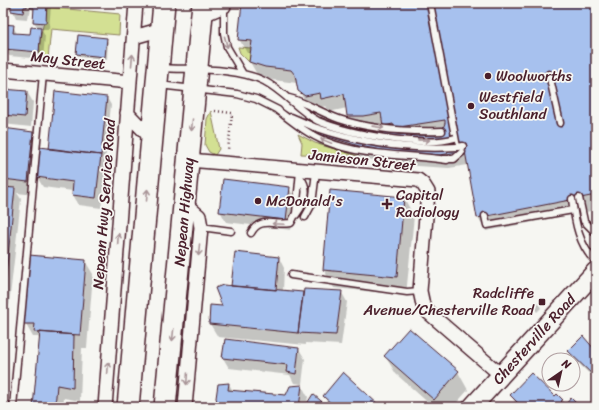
<svg xmlns="http://www.w3.org/2000/svg" width="599" height="410" viewBox="0 0 599 410" font-family="Sriracha,sans-serif">
<style>
.green{fill:#d3e093;stroke:#8e805f}
.shadow{fill:#0003}
.building{fill:#a7c1ee;stroke:#4a1f2b}
.lines{fill:none;stroke-linecap:round;stroke-linejoin:round}
.service-casing{stroke:#4a1f2b;stroke-width:9}
.minor-casing{stroke:#4a1f2b;stroke-width:16}
.secondary-casing{stroke:#4a1f2b;stroke-width:21}
.trunk-casing{stroke:#4a1f2b;stroke-width:24}
.path{stroke:#4a1f2b;stroke-width:2.5;stroke-dasharray:1 3;stroke-linecap:butt}
.service{stroke:#f6f6f2;stroke-width:6}
.minor{stroke:#f6f6f2;stroke-width:13}
.secondary{stroke:#f6f6f2;stroke-width:18}
.trunk{stroke:#f6f6f2;stroke-width:21}
.service-bridge-casing{stroke:#4a1f2b;stroke-width:9;stroke-linecap:butt}
.service-bridge{stroke:#f6f6f2;stroke-width:6}
.oneway{stroke:#a99598}
.poi-dot{fill:#4a1f2b;stroke:#f6f6f2;stroke-width:1.5}
.labels{text-anchor:middle;dominant-baseline:central;stroke-width:3.5;stroke-linejoin:round;paint-order:stroke}
.street-label{font-size:15px;fill:#4a1f2b;stroke:#f6f6f2}
.poi-label{font-size:15px;fill:#4a1f2b;stroke:#f6f6f2;text-anchor:start}
</style>
<rect width="100%" height="100%" fill="#f6f6f2"/>
<filter id="ink" filterUnits="userSpaceOnUse"><feTurbulence type="fractalNoise" baseFrequency=".025" numOctaves="2"/><feDisplacementMap in="SourceGraphic" scale="8" xChannelSelector="R" yChannelSelector="G"/><feConvolveMatrix kernelMatrix="1 2 1 2 8 2 1 2 1" color-interpolation-filters="sRGB"/></filter>
<g filter="url(#ink)">
<path class="green" d="M47,7L120,14L119,35L51,29L48,59H41C36,40 45,25 47,7Z
M238,47L251,48L249,62L240,53Z
M211,111L219,149L215,155L209,152L205,145L207,119Z
M298,134L315,143L358,156L301,154L302,143Z"/>
<path class="shadow" d="M3,3H49L51,6L49,29H41L45,36L43,59L9,56L4,47L3,52V25L13,26L17,34L31,35L39,29L34,22L35,14L31,7L30,14L28,13L27,19L16,18L12,9L3,8Z
M243,3H596V210L486,231L478,217L468,165L449,168L401,165L368,159L319,145L312,132L345,128L389,135L384,127L371,130L356,129L348,115L347,108L329,112L326,106L313,109L307,104L299,91L297,83L273,80L258,76L250,62L251,53H247L239,39Z
M106,39L108,42L107,60L79,57L78,54Z
M3,90L27,92L33,102L31,127L3,124Z
M107,98L111,105L105,162L107,166L101,208L79,205L73,195V191L43,187L37,177L35,195L17,193L21,199L9,305L3,304V129L33,133L40,148L50,149Z
M289,188L295,198L291,230L226,222L220,211Z
M404,198L414,216L406,295L334,288L324,270Z
M279,258L284,268L283,291L302,293L304,295L341,291L347,302L341,345L306,343V345L218,337L210,324L224,307L232,287Z
M85,261L93,274L87,348H82L80,401L64,398L63,407H34L40,340L38,337H33L25,323Z
M538,303L541,308L537,312L534,308Z
M299,349L305,359L302,384L294,383L290,375L229,368L223,358Z
M569,352L596,353V380L573,358Z
M385,356L458,372L468,390L453,407H433L396,374Z
M229,384L233,391L287,396L290,387L302,386L308,397L306,407H220Z
M3,394L9,402L7,407H3Z
M511,395L555,397L557,396L565,406L579,407H518Z
M324,396L379,407H330Z"/>
<path class="building" d="M11,3H27V7H24L23,13L11,11Z
M31,3H47L46,23L33,22L34,8H30Z
M242,3H596V195L477,218L465,151L440,155L393,152L359,146L311,132L320,117L345,127L362,130L417,136L437,135L442,131L445,123V120L399,127H394L393,124L383,126L381,113L363,116H347L344,94L321,99L320,93L305,96L298,91L295,75L291,70L265,67L249,62L252,41L238,40Z
M3,24L14,25L13,33L30,34L31,27L41,28L39,52L4,49Z
M78,35L107,38L105,57L76,54Z
M3,89L27,91L25,117L3,115Z
M55,91L107,97L101,155L49,149Z
M3,128L33,132L28,182L3,179Z
M40,147L101,155L96,198L72,195L73,182L36,177Z
M223,179L290,187L286,220L219,212Z
M3,187L15,188L4,295H3Z
M330,190L404,197L397,277L323,270Z
M235,252L279,257L276,290L231,286Z
M29,255L86,260L80,335L34,332L35,324H24Z
M223,285L303,292L298,333L209,324L210,305L222,306L215,288Z
M304,289L342,291L336,335L298,333Z
M409,328L459,371L434,400L384,356Z
M40,332L74,335L73,388L57,385L55,407H33Z
M583,336L596,351V378L568,351Z
M225,339L299,348L296,374L287,372L288,365L222,358Z
M343,372L381,407H335L323,396Z
M531,373L555,396L557,394L563,400L561,401L565,405L571,398L580,407H522L510,395Z
M229,383L228,390L286,395L290,386L302,385L299,407H219L216,398L218,384Z
M313,394L328,407H308L306,405Z"/>
<g class="lines">
<defs>
<path id="service" d="M430,3L457,147L463,146
M224,7V33L227,47L243,74
M161,68C192,70 236,67 264,81C285,92 296,109 318,121
M549,74L560,123
M159,85L237,94L256,99L278,110
M289,98C305,102 322,113 339,119C372,130 408,132 442,131
M276,109C292,121 307,134 325,141C364,157 406,154 447,160
M291,117L314,127
M443,159H454L462,152
M579,198L584,221L596,233
M572,199C575,222 579,246 596,262
M296,215C305,203 310,189 300,177
M485,216L487,225L573,210
M305,217L312,204L316,172
M201,227L231,231
M251,233C260,216 274,226 291,223L296,213L300,171
M291,275L407,292L420,291
M13,407L43,74"/>
<path id="minor" d="M201,16L224,6
M134,37L162,29
M3,70L130,82
M127,113L152,139
M189,160L418,180L423,184L428,192L420,291L423,305L429,313L501,375
M105,407L136,3
M185,407L201,227L199,216L185,204"/>
<path id="secondary" d="M472,407L596,271"/>
<path id="trunk" d="M128,407L164,3
M165,407L203,3"/>
</defs>
<use href="#service" class="service-casing"/>
<use href="#minor" class="minor-casing"/>
<use href="#secondary" class="secondary-casing"/>
<use href="#trunk" class="trunk-casing"/>
<path class="path" d="M215,111L232,113L228,150"/>
<use href="#service" class="service"/>
<use href="#minor" class="minor"/>
<use href="#secondary" class="secondary"/>
<use href="#trunk" class="trunk"/>
<defs>
<path id="service-bridge" d="M318,121C349,134 423,148 455,138
M314,127C360,143 408,150 457,147"/>
</defs>
<use href="#service-bridge" class="service-bridge-casing"/>
<use href="#service-bridge" class="service-bridge"/>
</g>
<defs><path id="oneway-shaft" d="M-6 0H5M1.5-3L5.5 0L1.5 3" fill="none" stroke-width="1.6" stroke-linecap="round" stroke-linejoin="round"/></defs>
<g class="oneway">
<use href="#oneway-shaft" transform="translate(226 42) rotate(75)"/>
<use href="#oneway-shaft" transform="translate(132 60) rotate(-85)"/>
<use href="#oneway-shaft" transform="translate(192 125) rotate(95)"/>
<use href="#oneway-shaft" transform="translate(378 127) rotate(8)"/>
<use href="#oneway-shaft" transform="translate(424 140) rotate(1)"/>
<use href="#oneway-shaft" transform="translate(326 141) rotate(-158)"/>
<use href="#oneway-shaft" transform="translate(147 195) rotate(-85)"/>
<use href="#oneway-shaft" transform="translate(278 224) rotate(-177)"/>
<use href="#oneway-shaft" transform="translate(118 239) rotate(-86)"/>
<use href="#oneway-shaft" transform="translate(199 250) rotate(95)"/>
<use href="#oneway-shaft" transform="translate(173 335) rotate(96)"/>
<use href="#oneway-shaft" transform="translate(108 368) rotate(-86)"/>
<use href="#oneway-shaft" transform="translate(187 379) rotate(94)"/>
</g>
</g>
<g class="poi-dot">
<circle cx="488" cy="76" r="4"/>
<circle cx="471" cy="106" r="4"/>
<circle cx="258" cy="201" r="4"/>
<path d="M385 198h4v4h4v4h-4v4h-4v-4h-4v-4h4z"/>
<rect x="538" y="298" width="8" height="8" rx="2"/>
</g>
<g class="labels">
<g class="street-label">
<text transform="translate(68 60) rotate(6)">May Street</text>
<text transform="translate(362 160) rotate(6)">Jamieson Street</text>
<text transform="translate(104 204) rotate(-86)">Nepean Hwy Service Road</text>
<text transform="translate(184 212) rotate(-85)">Nepean Highway</text>
<text transform="translate(534 339) rotate(-48)">Chesterville Road</text>
</g>
<g class="poi-label">
<text x="496" y="76">Woolworths</text>
<text x="479" y="97">Westfield<tspan x="479" dy="17">Southland</tspan></text>
<text x="396" y="195">Capital<tspan x="396" dy="17">Radiology</tspan></text>
<text x="266" y="201">McDonald's</text>
<text x="534" y="293" text-anchor="end">Radcliffe<tspan x="534" dy="17">Avenue/Chesterville Road</tspan></text>
</g>
</g>
<rect width="599" height="410" fill="none" stroke="#f6f6f2" stroke-width="16"/>
<rect x="8" y="8" width="583" height="394" fill="none" stroke="#4a1f2b" stroke-width="1.5" filter="url(#ink)"/>
<g transform="translate(561 372) rotate(34)"><circle r="19" fill="#f6f6f2" stroke="#b1a0a2"/>
<path d="M0-3L7 15L0 10L-7 15Z" fill="#4a1f2b"/>
<text y="-6" font-size="11" font-weight="bold" text-anchor="middle" fill="#4a1f2b">N</text>
</g>
</svg>
